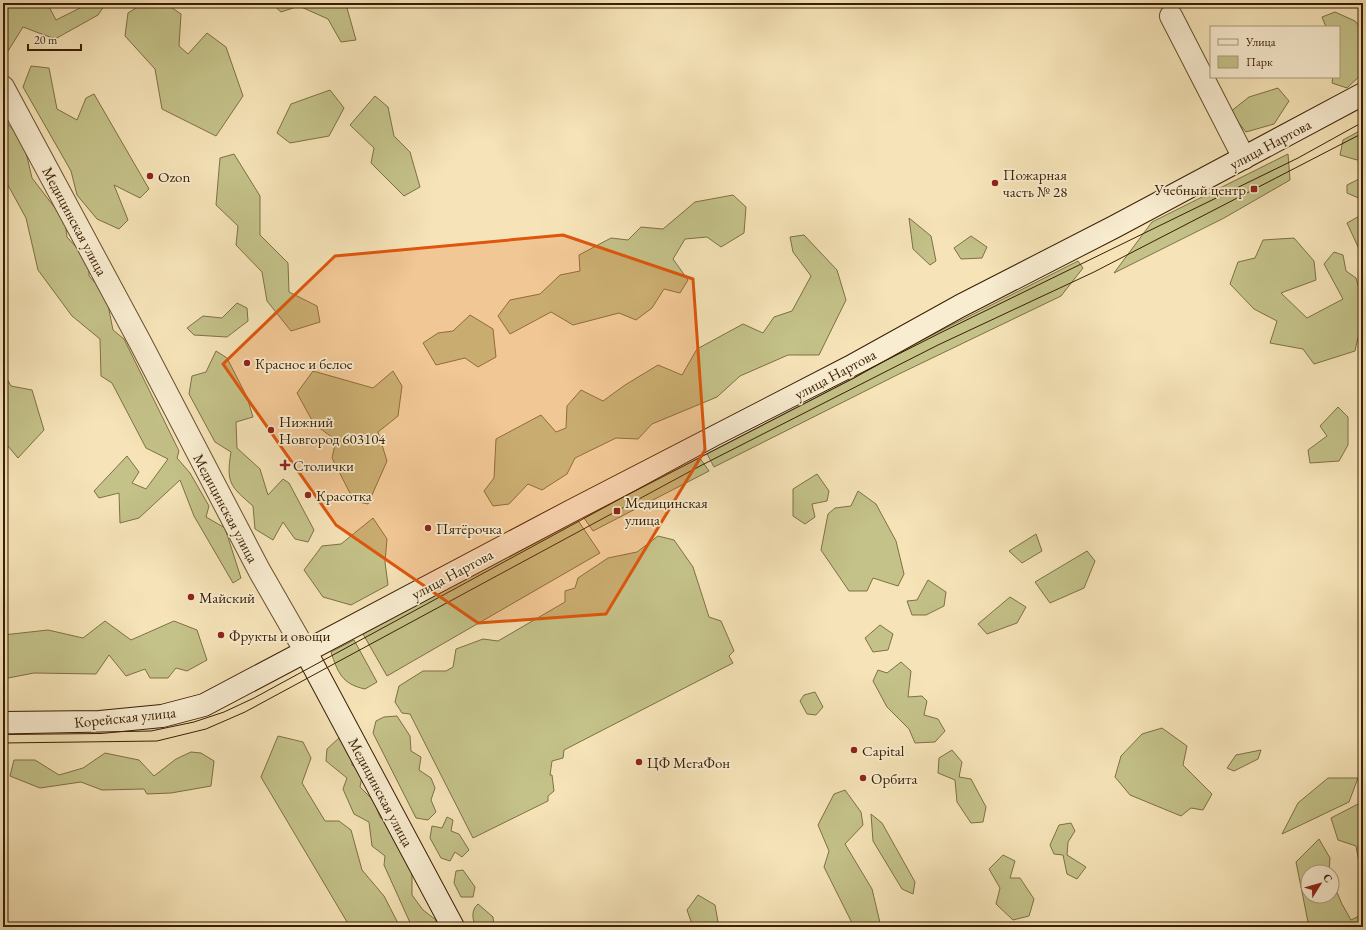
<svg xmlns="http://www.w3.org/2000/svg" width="1366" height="930" viewBox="0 0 1366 930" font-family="'EB Garamond',serif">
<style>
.green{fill:#c4c289;stroke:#7e7046}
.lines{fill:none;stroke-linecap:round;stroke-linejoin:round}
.street-casing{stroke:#685030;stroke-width:24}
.secondary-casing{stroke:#391e03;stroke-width:24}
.street{stroke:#f9edd1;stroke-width:22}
.secondary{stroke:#f9edd1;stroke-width:22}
.tram{stroke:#391e03;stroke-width:1}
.marked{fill:#df560c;fill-opacity:0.2;stroke:#df560c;stroke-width:3;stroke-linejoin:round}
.poi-dot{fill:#8f2418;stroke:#f9edd1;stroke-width:1.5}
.labels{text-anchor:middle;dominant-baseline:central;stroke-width:3.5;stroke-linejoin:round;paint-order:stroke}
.street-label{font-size:15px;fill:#391e03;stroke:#f9edd1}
.poi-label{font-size:15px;fill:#391e03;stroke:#f9edd1;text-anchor:start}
</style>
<rect width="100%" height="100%" fill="#f6e4b8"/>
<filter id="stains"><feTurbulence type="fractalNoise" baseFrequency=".005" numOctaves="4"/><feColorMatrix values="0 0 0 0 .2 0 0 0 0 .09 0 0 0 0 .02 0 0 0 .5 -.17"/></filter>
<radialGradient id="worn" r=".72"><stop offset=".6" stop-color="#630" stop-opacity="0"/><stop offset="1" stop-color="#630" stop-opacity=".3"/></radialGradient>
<path class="green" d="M3,3H47L56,20L90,3H106L98,15L55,39L23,27L8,51L3,52Z
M144,3H165L181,14L179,46L188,54L207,33L226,47L243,96L216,136L162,109L155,69L125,36L128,13Z
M271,3H356L347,8L356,40L341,42L328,19L299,6L281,12Z
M1335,12L1355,21L1363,31V73L1347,88L1332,83L1333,77H1339V27H1326L1322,17Z
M31,66L49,68L57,109L77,120L86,98L94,94L149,189L140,198L114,185L128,220L119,229L97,219L77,195L71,171L23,87Z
M1278,88L1289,101L1274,124L1246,132L1230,112L1249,97Z
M330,90L344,108L329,136L290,143L277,133L291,104Z
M375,96L388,107L394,136L410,152L420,187L404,196L371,163L374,148L350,125Z
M3,119L23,140L32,178L65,221L67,237L89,261V276L106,295L113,330L124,339L179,451L177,458L190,473L209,506L206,517L225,528L241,578L233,583L194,516L180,480L139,518L120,523L119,493L99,498L94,491L127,456L139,472L132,483L146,489L168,459L146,448L112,383L101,376L100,339L72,316L38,270L26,218L3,176Z
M1363,129V157L1357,160L1340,155L1343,140Z
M234,154L260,196V235L288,263L289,292L317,306L320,322L291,331L267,301L262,272L236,245L238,226L216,205L220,158Z
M1288,154L1290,180L1224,218L1114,273L1152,222Z
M1363,177V200L1347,193V185Z
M733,195L746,207L744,233L721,247L707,237L685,239L673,259L688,280L680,293L664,289L652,308L636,320L619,313L573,325L551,312L510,334L498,316L510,300L540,294L560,275L580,271L579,255L611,238L628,240L641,227L663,229L695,202Z
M1363,214V248L1359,249L1347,223Z
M909,218L931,236L936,261L930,265L913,249Z
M804,235L837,270L846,300L819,355H788L740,376L717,397L652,424L638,439L616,438L575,458L567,474L542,490L528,484L509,504L493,506L484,491L494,478L496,439L541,415L556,432L566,428L567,406L581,390L603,401L625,385L658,365L682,375L697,349L743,324L763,333L774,317L792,311L811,276L793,252L790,237Z
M971,236L987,247L982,258L961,259L954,248Z
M1294,238L1314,261L1316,280L1281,293L1307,318L1343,299L1324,264L1334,252L1343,255L1346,271L1356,278L1361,295L1363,294V339L1358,337L1355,351L1314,364L1303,349L1270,343L1277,321L1254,309L1230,284L1238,262L1255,258L1263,240Z
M1078,261L1083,268L1061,296L899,374L714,467L705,450Z
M237,303L247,308L248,321L227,337L194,335L187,328L203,316L222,318Z
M470,315L493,329L496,357L478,367L465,358L436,365L423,343L438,333L453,331Z
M216,351L227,358L247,397L253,417L236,422L237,448L260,469L268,495L283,479L289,483L314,530L308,542L295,539L283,522L273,540L255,529L253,506C230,486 226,483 231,452L215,442L189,394L192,376L206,372Z
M313,371L373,388L393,371L402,386L398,416L378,432L387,461L368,504L354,501L332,458L336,440L314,424L297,393Z
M3,372L11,386L32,390L44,430L18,458L3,440Z
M1338,407L1348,417V445L1339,461L1310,463L1308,450L1327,436L1320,426Z
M697,454L709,471L593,531L582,515Z
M817,474L829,491L827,501L812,504L815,517L805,524L793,516V489Z
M858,491L876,504L896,541L904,574L898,586L873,578L867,591H849L821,550L828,514L835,508L851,506Z
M373,518L387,539L385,562L388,585L351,605L323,597L304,570L322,546L341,544Z
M577,519L600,553L387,676L363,634Z
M1036,534L1042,551L1022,563L1009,551Z
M658,536L674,540L693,567L709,617L721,621L734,651L729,656L733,663L564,750L563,758L552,761L550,775H552L554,791L548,796V801L473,838L410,714L402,713L395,702L399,686L423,671H446L453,667L456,649L483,639L498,641L565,602V591L575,588L578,578L608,558L637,552Z
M1087,551L1095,561L1084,588L1050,603L1035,582Z
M928,580L946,592L944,606L926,615H912L907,601L917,600Z
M1010,597L1026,607L1017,623L987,634L978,624Z
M105,621L131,640L174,621L197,630L207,660L187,671L176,668L168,678H150L145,669L126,676L109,655L96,674L34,673L3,679V635L48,630L83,638Z
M880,625L893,634L888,650L873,652L865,638Z
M354,640L377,682L365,689C342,684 338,673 331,652Z
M901,662L911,671L908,697L922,696L927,701L924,715L938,719L945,731L935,742L915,743L909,729L887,707L873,681L878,670L887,673Z
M815,692L823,707L816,715L807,714L800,701L804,695Z
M397,716L410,736L411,751L421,757L419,770L431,778L435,788L431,800L436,812L428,820L416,818L373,733L376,721L384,717Z
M1162,728L1187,746L1183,765L1212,794L1203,810L1191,808L1181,816L1130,795L1115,777L1121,756L1142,734Z
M278,736L303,742L311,758L302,783L325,821H339L351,830L362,870L384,896L400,927H350L261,777Z
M339,738L352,757V765L363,771L360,787L374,801L380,817L398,833L412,867V895L423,910L436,920L435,927H412L384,865L385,856L372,846L369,822L354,814L343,789L347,778L326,761L327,749Z
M952,750L962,762L959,777L971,779L986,807L983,822L971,823L957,802L955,780L938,773L939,758Z
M1261,750L1258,759L1234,771L1227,768L1236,755Z
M191,752L201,753L214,761L211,786L171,793L147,794L144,789L102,790L81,782L40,788L10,776L14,760H35L59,775L83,768L105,753L139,760L154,776L176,759Z
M1328,778H1358L1349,802L1282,834L1298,803Z
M845,790L861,812L863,825L845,844L872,889L881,927H854L824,867L829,851L818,825L834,794Z
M1362,802L1363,862L1359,863L1356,846L1338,840L1331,818Z
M871,814L882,823L915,882L913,894L902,889L873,841Z
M447,817L453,820L451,831L459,834L469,850L462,857L455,852L450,861L441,858L430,838L432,826L442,828Z
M1071,823L1075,831L1068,842L1067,855L1086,867L1077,879L1067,874L1063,855L1054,854L1050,845L1059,825Z
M1319,839L1330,858L1329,872H1308V896H1332V881L1342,904L1351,920L1363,914V927H1309L1296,862Z
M1003,855L1015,861L1010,878H1020L1034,899L1029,916L1013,920L996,904L1000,888L989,869Z
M463,870L475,887L473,897H461L454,883L456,871Z
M698,895L715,905L718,922L716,927H693L687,910Z
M478,904L493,917L494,927H476C472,919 471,910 478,904Z"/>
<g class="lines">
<defs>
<path id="street" d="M1171,16L1244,158
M3,87L140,342L259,570L306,652"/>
<path id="secondary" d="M306,652L453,927
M3,723L100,722L162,716L204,705L573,510L850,367L960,306L1114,227L1363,94"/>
</defs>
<use href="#street" class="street-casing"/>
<use href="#secondary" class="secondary-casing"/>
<use href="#street" class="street"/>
<use href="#secondary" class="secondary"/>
<path class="tram" d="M3,734L151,731L194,722L224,712L254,698L719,445L940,333L1298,158L1363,122
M3,743L157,741L206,729L245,712L700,466L938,345L1094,272L1363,133"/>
</g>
<path class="marked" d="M563,235L693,279L705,450L606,614L478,623L336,525L223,364L335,256Z"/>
<g class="poi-dot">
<circle cx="150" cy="176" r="4"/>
<circle cx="995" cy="183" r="4"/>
<rect x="1250" y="185" width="8" height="8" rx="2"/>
<circle cx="247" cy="363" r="4"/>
<circle cx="271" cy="430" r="4"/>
<path d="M283 459h4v4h4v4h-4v4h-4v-4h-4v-4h4z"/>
<circle cx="308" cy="495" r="4"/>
<rect x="613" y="507" width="8" height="8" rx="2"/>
<circle cx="428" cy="528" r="4"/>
<circle cx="191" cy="597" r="4"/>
<circle cx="221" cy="635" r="4"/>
<circle cx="854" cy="750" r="4"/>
<circle cx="639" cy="762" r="4"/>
<circle cx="863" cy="778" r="4"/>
</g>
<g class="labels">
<g class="street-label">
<text transform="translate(1270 144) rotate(-28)">улица Нартова</text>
<text transform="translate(75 221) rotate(62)">Медицинская улица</text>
<text transform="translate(835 374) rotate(-28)">улица Нартова</text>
<text transform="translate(226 508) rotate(62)">Медицинская улица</text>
<text transform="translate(452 574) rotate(-28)">улица Нартова</text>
<text transform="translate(125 717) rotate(-6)">Корейская улица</text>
<text transform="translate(381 792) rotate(62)">Медицинская улица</text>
</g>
<g class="poi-label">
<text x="1003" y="174">Пожарная<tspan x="1003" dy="17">часть № 28</tspan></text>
<text x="158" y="176">Ozon</text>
<text x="1246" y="189" text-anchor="end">Учебный центр</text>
<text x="255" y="363">Красное и белое</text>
<text x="279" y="421">Нижний<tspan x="279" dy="17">Новгород 603104</tspan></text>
<text x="293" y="465">Столички</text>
<text x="316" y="495">Красотка</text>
<text x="625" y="502">Медицинская<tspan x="625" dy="17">улица</tspan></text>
<text x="436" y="528">Пятёрочка</text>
<text x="199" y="597">Майский</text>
<text x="229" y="635">Фрукты и овощи</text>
<text x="862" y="750">Capital</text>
<text x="647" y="762">ЦФ МегаФон</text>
<text x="871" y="778">Орбита</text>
</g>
</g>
<rect width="1366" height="930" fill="none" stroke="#f6e4b8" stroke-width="16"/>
<rect x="4" y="4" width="1358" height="922" fill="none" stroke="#391e03" stroke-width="2"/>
<rect x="8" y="8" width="1350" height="914" fill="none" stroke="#391e03"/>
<rect x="1210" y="26" width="130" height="52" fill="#f9edd1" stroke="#ac9a7f"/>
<rect x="1218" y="39" width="20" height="6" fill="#f9edd1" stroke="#ac9a7f"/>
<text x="1246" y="46" font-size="12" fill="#391e03">Улица</text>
<rect x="1218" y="56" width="20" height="12" fill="#c4c289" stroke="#ac9a7f"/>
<text x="1246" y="66" font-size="12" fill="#391e03">Парк</text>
<g transform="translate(1320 884) rotate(53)"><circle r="19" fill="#f9edd1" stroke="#ac9a7f"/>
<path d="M0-3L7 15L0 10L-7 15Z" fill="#8f2418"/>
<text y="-6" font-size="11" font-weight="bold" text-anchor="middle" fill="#391e03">С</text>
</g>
<path d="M28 44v6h53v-6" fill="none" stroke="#391e03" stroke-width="2"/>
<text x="34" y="44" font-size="12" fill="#391e03" stroke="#f9edd1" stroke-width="3" paint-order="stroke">20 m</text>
<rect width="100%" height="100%" filter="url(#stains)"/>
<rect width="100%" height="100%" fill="url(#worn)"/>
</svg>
